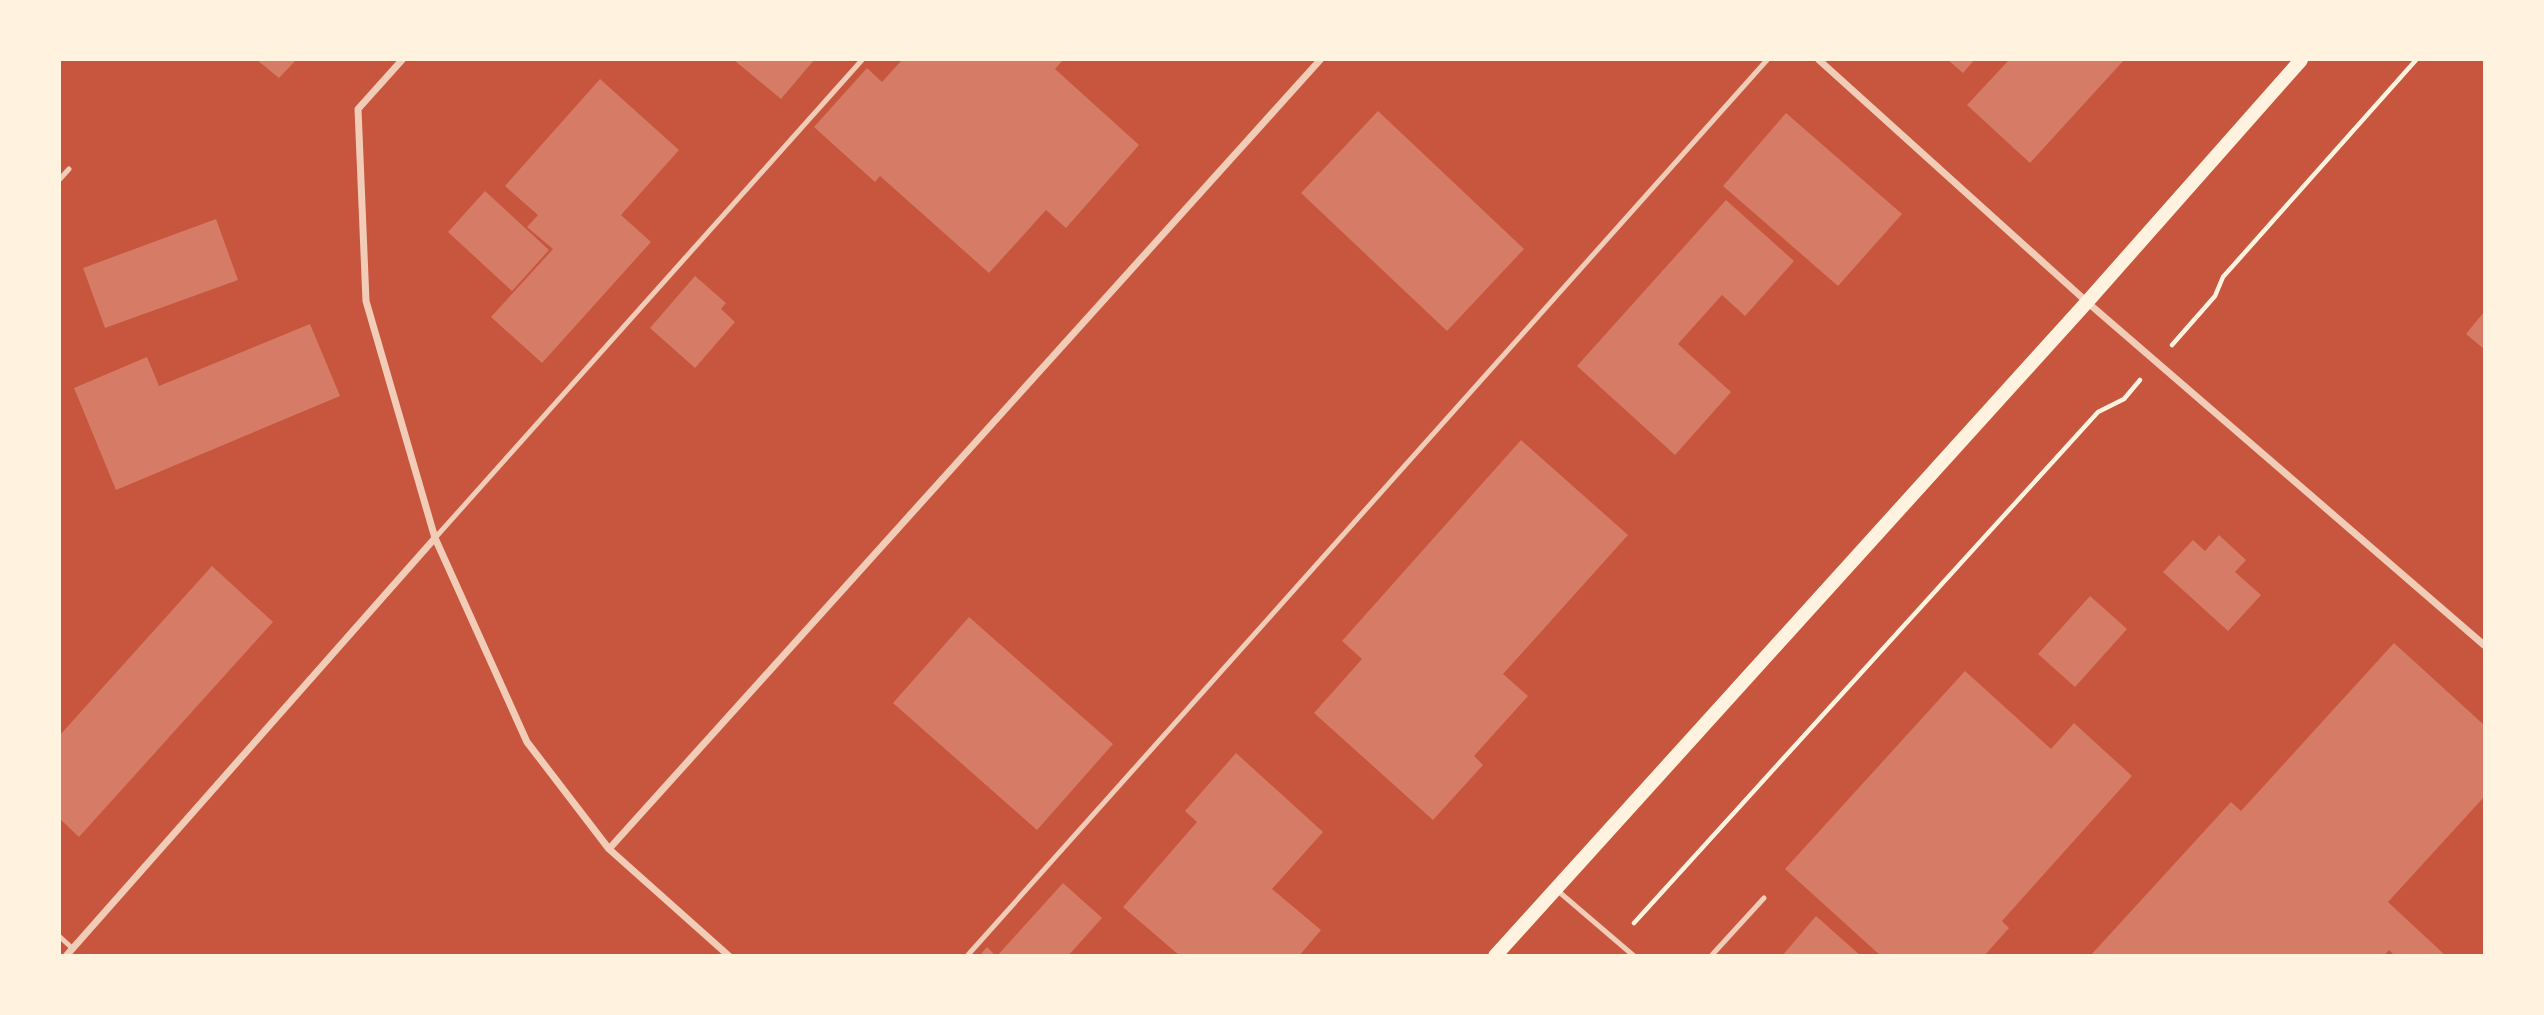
<svg xmlns="http://www.w3.org/2000/svg" width="2544" height="1015" viewBox="0 0 2544 1015" font-family="Lora,serif">
<style>
.building{fill:#d67c66}
.lines{fill:none;stroke-linecap:round;stroke-linejoin:round}
.path{stroke:#fff3e0;stroke-width:4.5}
.service{stroke:#f1ccb7;stroke-width:5}
.minor{stroke:#f1ccb7;stroke-width:7}
.secondary{stroke:#fff3e0;stroke-width:14}
</style>
<rect width="100%" height="100%" fill="#c8553d"/>
<path class="building" d="M257,60H296L279,78Z
M734,60H814L781,99Z
M902,60H1063L1055,69L1139,145L1066,228L1046,210L989,273L880,176L875,182L814,127L867,68L882,82Z
M1948,60H1974L1963,73Z
M2009,60H2124L2030,163L1967,105Z
M600,79L679,150L621,215L651,242L542,363L491,317L553,249L527,227L538,215L505,186Z
M1378,111L1524,249L1447,331L1301,193Z
M1786,113L1902,214L1838,286L1723,186Z
M485,191L549,250L512,291L448,232Z
M1726,200L1794,261L1745,316L1722,295L1678,344L1731,392L1675,455L1577,366Z
M216,219L238,280L105,328L83,268Z
M695,276L726,303L721,309L735,322L695,368L650,328Z
M2484,312V349L2466,334Z
M310,324L340,396L116,490L74,388L147,357L159,386Z
M1521,440L1628,535L1503,674L1528,696L1474,756L1483,765L1433,820L1314,713L1362,659L1342,641Z
M2219,535L2246,560L2235,572L2261,595L2228,631L2163,572L2193,540L2205,551Z
M212,566L273,622L79,837L60,819V735Z
M2090,596L2127,629L2075,687L2038,654Z
M969,617L1113,744L1037,830L893,703Z
M2394,643L2484,725V797L2388,902L2446,956H2395L2389,950L2384,956H2090L2231,802L2241,811Z
M1965,671L2051,749L2074,723L2132,776L2002,921L2009,928L1984,956H1881L1785,869Z
M1236,753L1323,832L1272,889L1321,930L1299,956H1180L1123,907L1197,822L1185,811Z
M1063,883L1102,918L1068,956H997Z
M1816,916L1861,956H1782Z
M987,947L996,956H979Z"/>
<g class="lines">
<path class="path" d="M2172,345L2215,296L2223,277L2416,60
M1634,923L2098,412L2124,399L2140,380"/>
<path class="service" d="M60,179L69,169
M435,538L862,60
M1558,891L1634,956
M60,937L72,948
M967,956L1767,60
M1711,956L1764,898"/>
<path class="minor" d="M402,60L358,109L366,301L435,538L527,742L609,849L729,956
M1819,60L2087,302L2484,645
M609,849L1320,60
M66,956L435,538"/>
<path class="secondary" d="M1495,956L2087,302L2301,60"/>
</g>
<rect width="2544" height="1015" fill="none" stroke="#fff3e0" stroke-width="122"/>
</svg>
